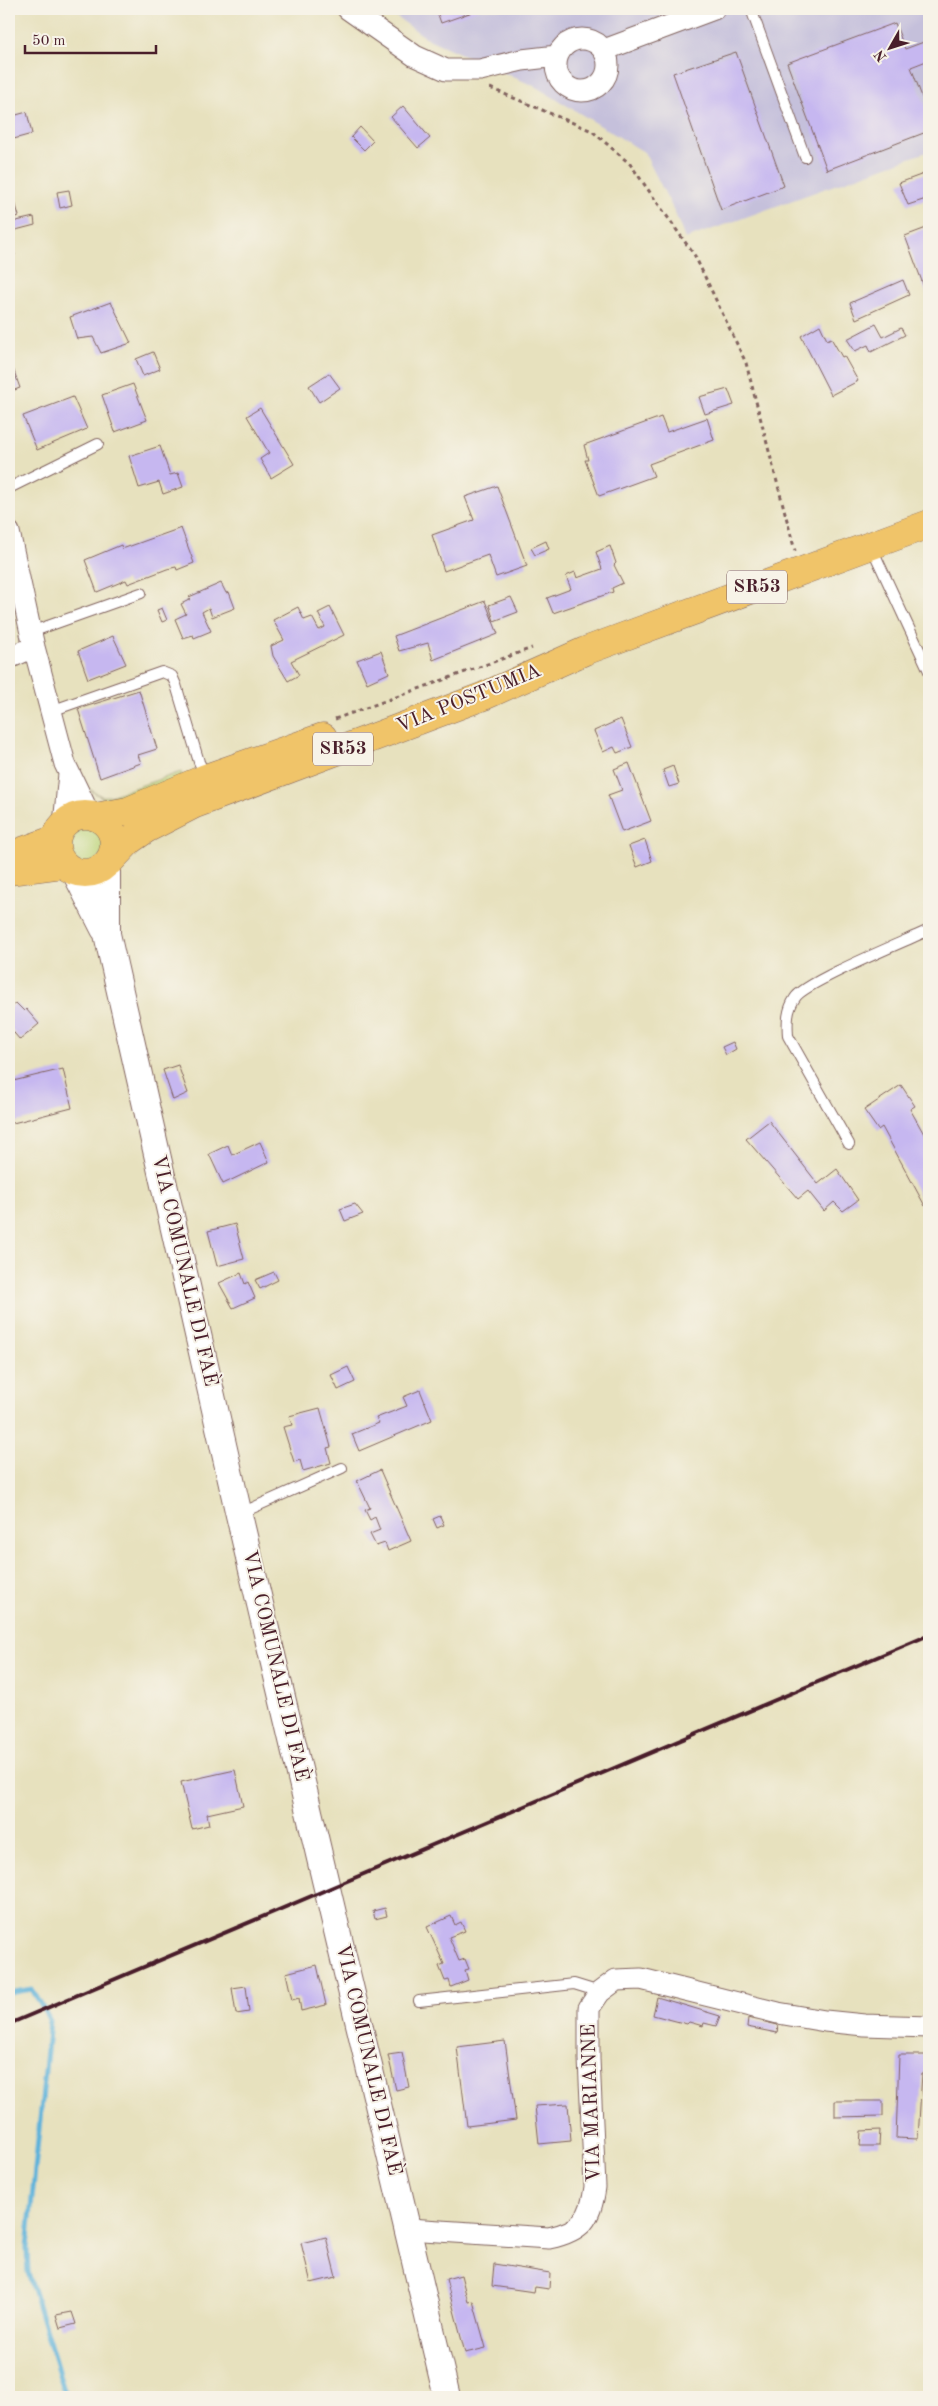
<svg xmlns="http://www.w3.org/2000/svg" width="938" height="2406" viewBox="0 0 938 2406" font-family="'Old Standard TT',serif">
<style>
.industrial{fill:#c5c0db}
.green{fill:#bdd479;stroke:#847a52}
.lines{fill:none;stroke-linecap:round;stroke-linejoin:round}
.stream{stroke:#5eb3da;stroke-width:5}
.building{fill:#c6b7f0}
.service-casing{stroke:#81635e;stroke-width:12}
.minor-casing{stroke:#81635e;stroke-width:23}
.tertiary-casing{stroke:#81635e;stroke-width:28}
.primary-casing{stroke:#81635e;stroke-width:29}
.path{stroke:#81635e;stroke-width:3;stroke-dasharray:4 4;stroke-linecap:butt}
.service{stroke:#fff;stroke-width:10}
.minor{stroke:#fff;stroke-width:21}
.tertiary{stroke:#fff;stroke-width:26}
.primary{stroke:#f0c469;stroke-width:28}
.rail{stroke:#4a1f2b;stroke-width:4}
.labels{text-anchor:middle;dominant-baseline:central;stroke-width:4;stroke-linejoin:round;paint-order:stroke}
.shield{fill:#f7f3e8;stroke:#7e5f64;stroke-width:1}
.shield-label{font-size:19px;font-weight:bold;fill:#4a1f2b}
.street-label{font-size:20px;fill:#4a1f2b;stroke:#f7f3e8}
</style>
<rect width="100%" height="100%" fill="#f7f3e8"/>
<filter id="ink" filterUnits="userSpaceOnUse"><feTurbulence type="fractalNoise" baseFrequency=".02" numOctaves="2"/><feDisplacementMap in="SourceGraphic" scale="10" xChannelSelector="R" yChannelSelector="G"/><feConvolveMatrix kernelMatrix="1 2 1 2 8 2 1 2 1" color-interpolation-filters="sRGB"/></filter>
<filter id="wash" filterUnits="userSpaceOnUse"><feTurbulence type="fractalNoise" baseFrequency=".0096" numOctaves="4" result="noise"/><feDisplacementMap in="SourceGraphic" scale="20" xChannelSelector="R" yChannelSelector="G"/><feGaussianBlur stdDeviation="1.12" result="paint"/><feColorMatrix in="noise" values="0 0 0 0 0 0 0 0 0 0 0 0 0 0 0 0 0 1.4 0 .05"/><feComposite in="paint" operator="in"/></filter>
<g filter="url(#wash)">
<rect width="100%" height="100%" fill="#e7e1be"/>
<path class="industrial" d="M385,9H929V151L685,239L675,213L644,152L536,87L428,39Z"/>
<path class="green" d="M181,772L184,778L144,795L109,802L89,789L101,796H110Z
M60 841a23 23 0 1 1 46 0a23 23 0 1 1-46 0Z"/>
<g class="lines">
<path class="stream" d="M9,1993L32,1989L50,2021L27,2248L28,2272L66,2397"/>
</g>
<g id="blocks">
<path class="building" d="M436,9H481L441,23Z
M921,9H929V31Z
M895,23L905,49L929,40V60L911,67L929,116V131L827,170L787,63Z
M736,52L784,186L721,210L673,73Z
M403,106L430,138L418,148L391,117Z
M27,112L32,134L10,140L9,117Z
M360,127L373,141L364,150L351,137Z
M929,172V198L908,205L899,183Z
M69,190L72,205L60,208L57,192Z
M9,195H13L19,216L11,219L12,222L34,217L35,225L12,231L11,223H9Z
M929,227V300L905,236Z
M9,238L15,255L9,256Z
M903,280L909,295L856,319L850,303Z
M111,302L131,343L101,353L93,337L77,339L70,317Z
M876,324L883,337L901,328L905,335L871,352L868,345L855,351L847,339Z
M820,325L827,340L831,338L842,357L844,356L858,381L831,395L801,336Z
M153,352L160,369L143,376L136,359Z
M9,357L20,388L9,392Z
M329,373L340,388L319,402L309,386Z
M133,384L147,420L115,432L102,395Z
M728,389L734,405L705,414L699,397Z
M73,397L87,429L37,450L23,416Z
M260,408L294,464L271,478L260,459L269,453L247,416Z
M661,417L667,432L707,418L714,440L649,464L654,476L599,496L585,460H588L584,445Z
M160,446L170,475L178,473L183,487L163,494L159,482L139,488L129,456Z
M497,486L527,566L496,577L488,555L444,571L432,535L474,520L465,497Z
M181,528L194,563L177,570L176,567L167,569L128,584L126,580L97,592L85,560L121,545L122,549Z
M546,541L549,549L535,555L531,548Z
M610,546L616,563L614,565L623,583L612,588L613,592L553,613L547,598L571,589L566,576L575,572L577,578L602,569L596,552Z
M221,583L226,593L229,592L235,608L212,617L209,608L202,612L211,631L194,638L193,635L183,638L175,619L186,614L181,604L191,599L189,597Z
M511,597L518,612L494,621L489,605Z
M485,601L498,634L433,660L428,643L399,651L394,636Z
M298,607L304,620L312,617L319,630L325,627L318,613L330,607L344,635L291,661L299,675L288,681L273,656L271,646L284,640L273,620Z
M162,608L167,620L162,622L157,610Z
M113,636L126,664L88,679L78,651Z
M381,651L389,673L367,683L357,660Z
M139,690L157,749L138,755L141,763L100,778L78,709Z
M621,719L632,747L617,753L614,747L603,752L594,731Z
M629,763L651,821L622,832L608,795L622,790L614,769Z
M673,766L679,784L669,787L663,770Z
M645,840L652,861L637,867L629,846Z
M16,1003L24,1011L26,1009L39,1024L20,1040L9,1027V1009Z
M733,1042L736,1049L726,1055L722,1047Z
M178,1065L188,1093L173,1100L163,1070Z
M63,1069L72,1108L9,1124V1082Z
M901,1085L915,1106L910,1109L929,1143V1204L925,1206L882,1127L878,1130L864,1110Z
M769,1121L818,1184L837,1169L858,1200L843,1211L834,1202L824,1211L808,1191L798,1199L746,1139Z
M260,1142L269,1162L223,1184L209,1154L228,1145L232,1155Z
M355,1204L363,1214L345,1221L340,1209Z
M235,1224L244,1259L217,1266L208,1231Z
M274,1272L278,1280L260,1289L255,1280Z
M241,1273L245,1284L248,1282L255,1298L233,1308L219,1283Z
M348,1367L355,1382L338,1390L331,1375Z
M420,1390L432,1420L359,1451L352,1434L379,1423L376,1418L407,1406L403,1397Z
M320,1408L331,1447L327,1448L331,1463L303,1471L300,1460L294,1462L283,1427L292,1425L289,1416Z
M380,1470L411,1541L388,1551L385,1543L376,1546L370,1534L380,1530L375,1517L370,1520L365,1510L370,1508L357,1481Z
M440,1516L444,1525L437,1528L433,1519Z
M235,1770L243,1806L207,1814L209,1825L192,1829L181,1782Z
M385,1908L387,1916L375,1919L373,1911Z
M451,1916L455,1925L461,1922L465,1931L449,1937L459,1961L465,1959L469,1969L465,1970L468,1980L451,1987L449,1980L445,1981L439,1966L444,1964L427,1927Z
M317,1965L326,2005L301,2011L299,1998L292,2000L286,1973Z
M246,1986L249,2012L236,2014L232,1988Z
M657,1997L720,2016L716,2026L704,2023L703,2026L689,2022L687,2024L653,2015Z
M748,2018L778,2025L777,2033L747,2027Z
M505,2041L516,2120L467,2126L457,2047Z
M402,2053L409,2087L396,2090L388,2055Z
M899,2055H926V2073H922L918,2139L896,2138Z
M835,2101H883V2116L835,2117Z
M568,2104L571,2141L539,2144L535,2106Z
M880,2130L879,2146H860L861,2131Z
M326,2237L336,2277L311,2283L301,2243Z
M494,2264L550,2273L549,2289L535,2287L534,2292L492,2286Z
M461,2275L468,2302L473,2301L486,2348L465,2353L446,2279Z
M72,2312L76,2324L60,2328L56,2315Z"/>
</g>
</g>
<g filter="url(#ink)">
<use href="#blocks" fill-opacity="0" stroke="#81635e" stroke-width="1"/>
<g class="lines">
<defs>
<path id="service" d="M751,9L805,157
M9,488L98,444
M871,546L929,671
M31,632L141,593
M51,711L162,672L172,676L176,685L199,762L206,777
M849,1144L788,1036C787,1022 787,1010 795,998C804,982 906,941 929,930
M239,1514L342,1468
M419,2001L574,1984L600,1992"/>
<path id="minor" d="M348,9L415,56L446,70H480L522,60L557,56
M556 65a26 26 0 1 1 52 0a26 26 0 1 1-52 0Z
M604,50L714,9
M9,532L34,647L65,764L90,816
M9,658L34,647
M64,824L69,774
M408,2229L549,2238C582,2231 591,2219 595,2187L589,2059V2008L600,1992L616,1980L641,1979L778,2013L825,2021L864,2025L929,2027"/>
<path id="tertiary" d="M107,865V934L239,1515L447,2397
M75,872L104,929"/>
<path id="primary" d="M56 844a29 29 0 1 1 58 0a29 29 0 1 1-58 0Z
M95,817L128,811L206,778L323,737
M9,856L56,839
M110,861L130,840L146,829L193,805L484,696L585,651L929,524
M9,871L63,864"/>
</defs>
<use href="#service" class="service-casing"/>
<use href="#minor" class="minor-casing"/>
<use href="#tertiary" class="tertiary-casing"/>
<use href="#primary" class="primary-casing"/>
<path class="path" d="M490,88L592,131L630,164L695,256L746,363L795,551
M335,719L532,648"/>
<use href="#service" class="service"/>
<use href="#minor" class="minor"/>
<use href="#tertiary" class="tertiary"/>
<use href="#primary" class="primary"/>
<path class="rail" d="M9,2024L929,1635"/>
</g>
</g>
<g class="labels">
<g class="shield">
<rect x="727" y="570.5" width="60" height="33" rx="4"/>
<rect x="313" y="732.5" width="60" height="33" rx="4"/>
</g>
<g class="shield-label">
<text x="757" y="587">SR53</text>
<text x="343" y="749">SR53</text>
</g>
<g class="street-label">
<text transform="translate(469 699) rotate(-22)">VIA POSTUMIA</text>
<text transform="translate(184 1271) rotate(77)">VIA COMUNALE DI FAÈ</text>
<text transform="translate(275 1666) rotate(77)">VIA COMUNALE DI FAÈ</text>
<text transform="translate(368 2060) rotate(77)">VIA COMUNALE DI FAÈ</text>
<text transform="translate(592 2103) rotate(-92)">VIA MARIANNE</text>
</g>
</g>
<rect width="938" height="2406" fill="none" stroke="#f7f3e8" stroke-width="30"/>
<g transform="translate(890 48) rotate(231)" stroke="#f7f3e8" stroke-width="4" paint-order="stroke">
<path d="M0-4L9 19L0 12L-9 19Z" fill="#4a1f2b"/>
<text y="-8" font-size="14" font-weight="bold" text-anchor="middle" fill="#4a1f2b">N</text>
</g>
<path d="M25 45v8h131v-8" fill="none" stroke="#4a1f2b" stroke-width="2.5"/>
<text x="32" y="45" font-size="15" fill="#4a1f2b" stroke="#f7f3e8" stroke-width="4" paint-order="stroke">50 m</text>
</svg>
